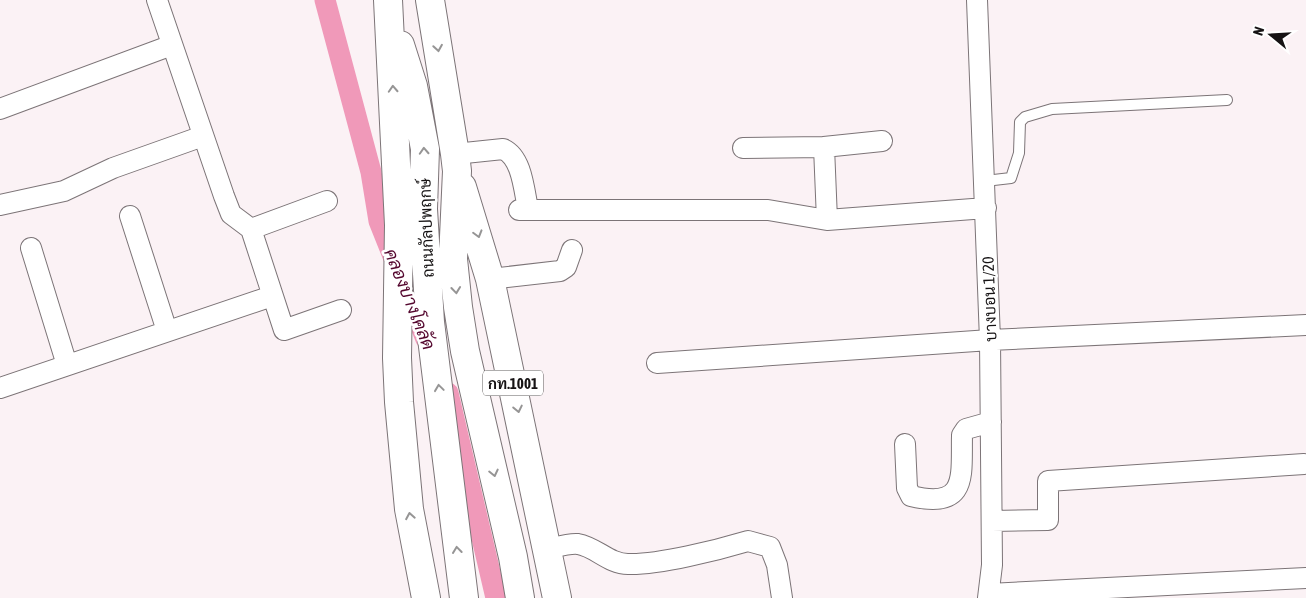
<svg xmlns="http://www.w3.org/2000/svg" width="1306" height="598" viewBox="0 0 1306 598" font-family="'Asap Condensed',Sarabun,sans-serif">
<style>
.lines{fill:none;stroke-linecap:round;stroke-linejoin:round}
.canal{stroke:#f099b9;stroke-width:21}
.lane-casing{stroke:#7c7477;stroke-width:12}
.street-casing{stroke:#7c7477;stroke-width:22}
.primary-casing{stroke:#7c7477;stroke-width:30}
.lane{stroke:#fff;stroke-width:10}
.street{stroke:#fff;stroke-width:20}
.primary{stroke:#fff;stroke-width:28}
.oneway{stroke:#969595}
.labels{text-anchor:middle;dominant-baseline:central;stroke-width:5;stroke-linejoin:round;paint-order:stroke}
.shield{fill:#fff;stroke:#5c5a5a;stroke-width:1}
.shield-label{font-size:15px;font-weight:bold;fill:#161314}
.street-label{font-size:16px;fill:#161314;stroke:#fff}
.water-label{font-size:18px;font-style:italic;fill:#54072e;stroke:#fff}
</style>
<rect width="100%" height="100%" fill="#fbf2f5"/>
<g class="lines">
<path class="canal" d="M325,0L371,172L379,221L426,339
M448,393L496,598"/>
<defs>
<path id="lane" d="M985,181L1011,178L1019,153L1020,122L1025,117L1052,109L1227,100"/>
<path id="street" d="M157,0L224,196L231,214L251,229L284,330L341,310
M977,0L990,340L992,565L988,598
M0,109L172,45
M824,147L882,141
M743,148L824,147L827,220
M455,154L503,149C522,157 524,190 528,209
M0,205L64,191L113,168L203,136
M519,210H768L827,220L986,208
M130,216L167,331
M251,229L327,201
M31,248L67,365
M490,279L560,271L566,267L572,250
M657,363L990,340L1306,325
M0,388L272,296
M905,444L907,488L911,496C969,510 961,475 962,435L966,429L991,422
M992,521L1048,520V481L1304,464
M548,549C557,547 569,543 578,544C596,547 609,564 628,564C658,565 718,550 748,541L770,547L777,565L782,598
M989,594L1306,578"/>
<path id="primary" d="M388,0L399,225L397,358L399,402L409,509L426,598
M430,0L455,154L457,171L453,259L458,307L465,351L513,557L520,598
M400,45L413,86L425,149L423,209L430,322L464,598
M462,187L490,279L557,598"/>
</defs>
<use href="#lane" class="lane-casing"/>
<use href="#street" class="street-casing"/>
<use href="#primary" class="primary-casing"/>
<use href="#lane" class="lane"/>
<use href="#street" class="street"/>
<use href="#primary" class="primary"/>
</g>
<defs><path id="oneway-chevron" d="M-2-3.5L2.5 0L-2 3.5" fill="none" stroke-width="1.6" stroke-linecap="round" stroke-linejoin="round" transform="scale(1.25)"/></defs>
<g class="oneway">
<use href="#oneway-chevron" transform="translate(438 48) rotate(81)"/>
<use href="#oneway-chevron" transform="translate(393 89) rotate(-93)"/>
<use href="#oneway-chevron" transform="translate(424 151) rotate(-93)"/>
<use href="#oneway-chevron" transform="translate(478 234) rotate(74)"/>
<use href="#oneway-chevron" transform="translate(456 290) rotate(84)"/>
<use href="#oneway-chevron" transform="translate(439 388) rotate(-98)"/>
<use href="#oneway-chevron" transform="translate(518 409) rotate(78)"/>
<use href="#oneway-chevron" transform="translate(494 473) rotate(77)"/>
<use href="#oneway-chevron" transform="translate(410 516) rotate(-100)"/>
<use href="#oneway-chevron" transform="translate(457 550) rotate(-97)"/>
</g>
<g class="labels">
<rect class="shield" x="483" y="370.5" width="60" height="25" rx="4"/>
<g class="shield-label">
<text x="513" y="383">กท.1001</text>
</g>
<g class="street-label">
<text transform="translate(426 228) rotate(-92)">ถนนกัลปพฤกษ์</text>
<text transform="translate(989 299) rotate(-92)">บางบอน 1/20</text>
</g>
<g class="water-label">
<text transform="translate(410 299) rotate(68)">คลองบางโคลัด</text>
</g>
</g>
<g transform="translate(1271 35) rotate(288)" stroke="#ffffff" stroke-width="4" paint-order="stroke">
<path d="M0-4L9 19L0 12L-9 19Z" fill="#161314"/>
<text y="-8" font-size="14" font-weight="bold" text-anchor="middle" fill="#161314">N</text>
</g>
</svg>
